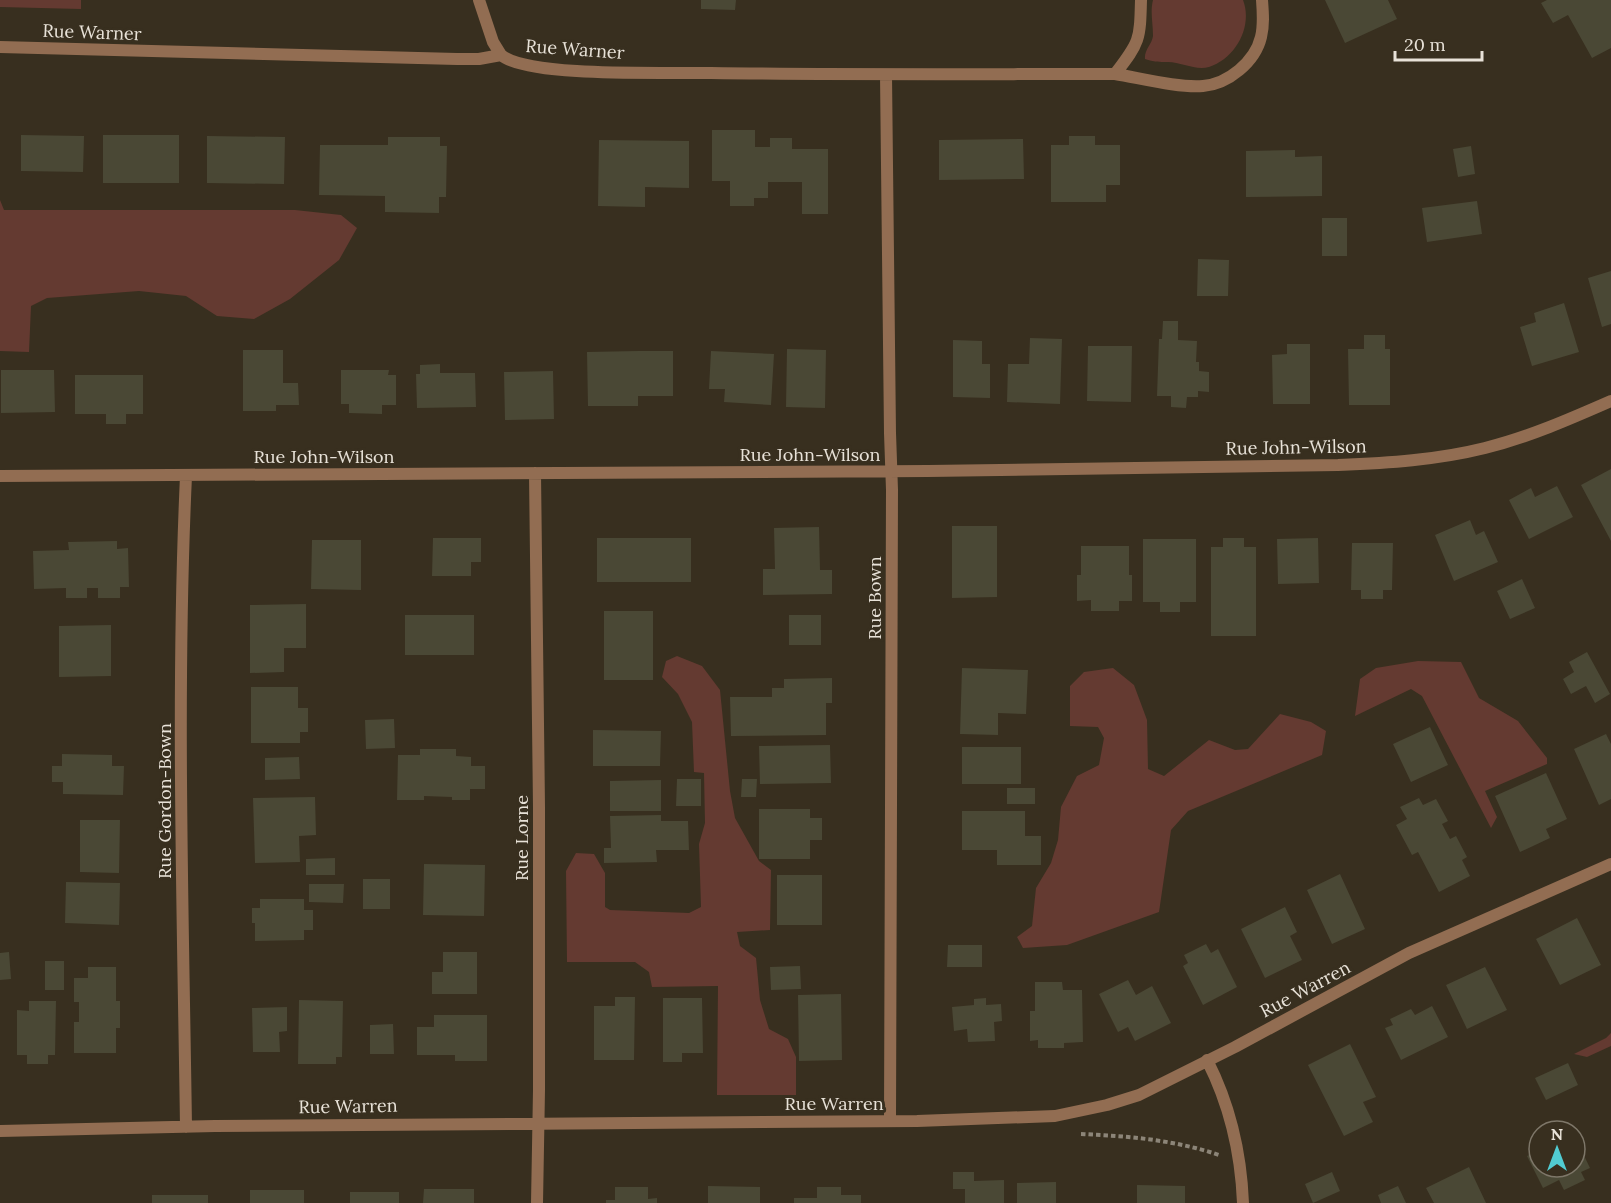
<svg xmlns="http://www.w3.org/2000/svg" width="1611" height="1203" viewBox="0 0 1611 1203" font-family="Lora,serif">
<style>
.green{fill:#643a31}
.building{fill:#4a4835}
.lines{fill:none;stroke-linecap:round;stroke-linejoin:round}
.path{stroke:#8c8578;stroke-width:4;stroke-dasharray:4.5 3;stroke-linecap:butt}
.minor{stroke:#926d52;stroke-width:12}
.labels{text-anchor:middle;dominant-baseline:central;stroke-width:6;stroke-linejoin:round;paint-order:stroke}
.street-label{font-size:18px;fill:#e8e2d8;stroke:#382f1f}
</style>
<rect width="100%" height="100%" fill="#382f1f"/>
<path class="green" d="M0,0H81V9L0,7Z
M1153,0H1243C1253,26 1236,58 1209,67C1196,71 1181,62 1168,62C1159,62 1154,62 1145,59C1144,50 1152,44 1153,36C1153,23 1150,12 1153,0Z
M0,200L4,210H295L341,215L357,228L339,260L290,299L254,319L217,316L186,296L139,291L47,298L31,306L29,352L0,351Z
M677,656L702,666L720,690L730,791L735,818L759,861L771,870L770,930L737,932L740,946L756,958L760,1000L769,1029L788,1039L796,1057V1095H717L718,986L652,987L649,972L635,962H567L566,871L576,853L594,854L605,873V907L610,910L689,913L701,907L699,844L705,823L704,773L694,772L692,722L678,694L662,677L666,661Z
M1418,661L1461,662L1479,698L1518,721L1547,758V764L1485,791L1497,817L1491,828L1422,696L1411,689L1355,716L1360,679L1376,668Z
M1113,668L1134,685L1147,720L1148,769L1164,776L1209,740L1235,750L1248,749L1280,714L1311,722L1326,731L1322,755L1188,811L1171,830L1159,912L1067,945L1023,948L1017,937L1032,926L1036,888L1051,863L1058,840L1061,807L1077,776L1099,765L1104,738L1098,727L1070,726V686L1084,672Z
M1611,1033V1046L1587,1057L1574,1054L1606,1038Z"/>
<path class="building" d="M701,0H736L735,10L701,9Z
M1325,0H1388L1397,19L1345,43Z
M1547,0H1611V48L1592,58L1568,15L1553,23L1541,3Z
M712,130H755V147H770V138H792V149H828V214H802V182H768V198H754V206H730V181H712Z
M21,135L84,136L83,172L21,171Z
M103,135H179V183H103Z
M207,136L285,137L284,184L207,183Z
M1069,136H1095V145H1120V185H1106V202H1051V145H1069Z
M388,137H440V146H447L446,197H439V213L385,212V196L319,195L320,145H388Z
M1023,139L1024,179L939,180V140Z
M599,140L689,141V188L645,187V207L598,206Z
M1471,146L1475,174L1458,177L1453,149Z
M1295,150V157L1322,156V196L1246,197V151Z
M1477,201L1482,234L1427,242L1422,208Z
M1322,218H1347V256H1322Z
M1198,259L1229,260L1228,296H1197Z
M1611,271V324L1602,327L1588,278Z
M1564,303L1579,352L1532,366L1520,327L1536,322L1534,313Z
M1163,321H1178V340L1197,341L1196,362H1199V371L1209,372V392L1198,391V397H1187L1186,408L1171,407V396H1157L1159,339H1162Z
M1364,335H1385V349H1390V405H1349L1348,349H1364Z
M1030,338L1062,339L1060,404L1007,402L1008,364H1029Z
M953,340L982,341V364H990V398L953,397Z
M1287,344H1310V404H1273L1272,355L1287,354Z
M1088,346H1132L1131,402L1087,401Z
M787,349L826,350L825,408L786,407Z
M243,350H283V383H298L299,405H276V411H243Z
M638,351H673V396H638V406H588L587,352Z
M711,351L774,354L771,405L724,402L725,389H709Z
M440,364V373H475L476,407L417,408L416,374H420V365Z
M1,370H54L55,412L1,413Z
M341,370H389L388,375H396V405H382V414L349,413V404H341Z
M553,371L554,419L505,420L504,372Z
M75,375H143V414H126V424H106V414H75Z
M1611,469V541L1581,485Z
M1557,486L1573,517L1529,539L1509,500L1531,488L1535,497Z
M1470,520L1476,535L1484,531L1498,562L1454,581L1435,535Z
M952,526H997V597L952,598Z
M819,527L820,570H832V594L763,595V569H775L774,528Z
M433,538H481V562H471V576H432Z
M597,538H691V582H597Z
M1223,538H1244V547H1256V636H1211V547H1223Z
M1318,538L1319,583L1278,584L1277,539Z
M1143,539H1196V602H1180V612H1160V602H1143Z
M312,540H361V590L311,589Z
M117,541V549L128,548L129,587H120V598H98V588H87V598H66V588L34,589L33,551L69,550L68,542Z
M1352,543H1393L1392,590H1383V599H1361V590H1351Z
M1081,546H1129V575H1132V601H1119V611H1091V600L1077,601V575H1081Z
M1522,579L1535,608L1510,619L1497,591Z
M306,604V648H284V672L250,673V605Z
M604,611H653V680H604Z
M405,615H474V655H405Z
M789,615H821V645H789Z
M111,625V676L59,677V626Z
M1587,652L1610,694L1595,703L1586,686L1571,694L1563,679L1574,672L1569,662Z
M962,668L1028,670L1026,714L998,713V735L960,734Z
M832,678V703H826V735L731,736L730,697H772V688H784V679Z
M251,687H298V708H308V732H300V743H251Z
M394,719L395,748L366,749L365,720Z
M1430,727L1448,765L1411,782L1393,744Z
M593,730L661,731L660,766H593Z
M1606,734L1611,744V799L1599,805L1574,749Z
M830,745L831,783L760,784L759,746Z
M962,747H1021V784H962Z
M420,749H456V756L471,757V766H485V789H470V800H452V797L424,796V800H397L398,755H420Z
M62,754L112,755V766H124L123,795L63,794V782H52V766H62Z
M299,757L300,779L265,780V758Z
M1546,773L1567,819L1546,829L1550,838L1520,852L1495,796Z
M677,779H701V806H676Z
M742,779H757L756,797H741Z
M661,780V811H610V781Z
M1007,788H1035V804H1007Z
M315,797L316,835L299,836L300,862L255,863L253,798Z
M1419,798L1423,805L1436,799L1448,821L1442,824L1450,839L1456,836L1467,857L1462,860L1470,876L1439,892L1418,852L1412,855L1396,825L1407,819L1400,807Z
M759,809H810V818H822V840H810V859H759Z
M962,811H1025V836H1041V865H997V850H962Z
M661,815V821H688L689,850H656L657,862L604,863V848H611L610,816Z
M80,820H120L119,873L80,872Z
M335,858V875H306V859Z
M424,864L485,865L484,916L423,915Z
M1340,874L1365,929L1332,944L1307,890Z
M777,875H822V925H777Z
M363,879H390V909H363Z
M66,882L120,883L119,925L65,923Z
M309,884H344L343,903L309,902Z
M260,899H304V910H313V930H304V940L255,941V923H252V908H260Z
M1285,907L1297,932L1290,936L1302,960L1265,978L1241,929Z
M1577,918L1601,965L1560,985L1536,939Z
M1206,944L1211,953L1218,949L1237,987L1203,1005L1183,966L1188,963L1184,955Z
M948,945H982V967H947Z
M9,952L11,979L0,980V953Z
M443,952H477V994H432V972H443Z
M45,961H64V990H45Z
M800,966L801,989L771,990L770,967Z
M88,967H116V1001H120V1028H116V1053H74V1022H79V1002H74V978H88Z
M1485,967L1507,1010L1467,1029L1446,985Z
M1128,980L1136,995L1152,986L1171,1023L1135,1041L1128,1027L1118,1032L1099,994Z
M1035,982H1062L1063,990H1082L1083,1042L1064,1043V1048H1038V1040L1030,1041V1011H1035Z
M841,994L842,1060L799,1061L798,995Z
M615,997H635L634,1060H594V1006H615Z
M663,998H702L703,1053H682V1062H663Z
M986,998V1005L1001,1004L1002,1021L994,1022L995,1041L968,1042L967,1029L954,1031L952,1007L974,1005V999Z
M299,1000L343,1001L342,1057H336V1064H298Z
M29,1001H56L55,1055H48V1064H27V1055H17V1010L29,1011Z
M1432,1006L1448,1037L1401,1060L1385,1028L1393,1025L1390,1019L1411,1009L1415,1015Z
M287,1007V1031L279,1032L280,1052H253L252,1008Z
M434,1015H487V1061H455V1055H417V1027H434Z
M393,1024L394,1054H370V1025Z
M1350,1044L1376,1097L1363,1102L1373,1122L1344,1136L1308,1065Z
M1568,1063L1578,1085L1546,1100L1535,1078Z
M1568,1122L1572,1131H1551Z
M1575,1137L1590,1168L1581,1172L1585,1180L1564,1190L1559,1180L1543,1188L1527,1156L1539,1150V1167H1575Z
M1469,1167L1486,1203H1434L1426,1188Z
M953,1172H974V1181L1004,1180V1203H965V1189H953Z
M1332,1172L1340,1191L1313,1203L1305,1184Z
M1056,1182V1203H1017V1183Z
M1137,1185L1185,1186V1203H1137Z
M708,1186L760,1187V1203H708Z
M1398,1186L1406,1203H1381L1378,1195Z
M615,1187H648V1199L657,1198V1203H606V1200H615Z
M817,1187H841V1195H861V1203H794V1198H817Z
M424,1189H474V1203H423Z
M250,1190H304V1203H250Z
M350,1192H399V1203H350Z
M152,1195H208V1203H152Z"/>
<g class="lines">
<path class="path" d="M1081,1134C1128,1136 1175,1140 1219,1155"/>
<path class="minor" d="M479,0L493,42L501,55
M1141,0C1140,40 1140,42 1115,74C1140,78 1178,88 1203,86C1228,84 1255,62 1261,37C1264,25 1263,13 1262,0
M0,47L457,59H479L501,55C529,78 669,72 711,73C846,75 980,74 1115,74
M886,75L890,433L892,490L890,1121
M535,473L539,807V1090L537,1203
M0,476L928,471L1338,465C1388,463 1437,460 1485,448C1529,437 1570,419 1611,401
M1207,1060C1230,1105 1241,1153 1243,1203
M186,1127C183,910 176,693 186,476
M0,1131L215,1126L917,1121L1055,1116L1107,1105L1139,1095L1235,1047L1409,953L1611,864"/>
</g>
<g class="labels">
<g class="street-label">
<text transform="translate(92 32) rotate(2)">Rue Warner</text>
<text transform="translate(575 49) rotate(4)">Rue Warner</text>
<text transform="translate(1296 447) rotate(-1)">Rue John-Wilson</text>
<text x="810" y="454">Rue John-Wilson</text>
<text x="324" y="456">Rue John-Wilson</text>
<text transform="translate(874 598) rotate(-90)">Rue Bown</text>
<text transform="translate(164 801) rotate(-90)">Rue Gordon-Bown</text>
<text transform="translate(521 838) rotate(-90)">Rue Lorne</text>
<text transform="translate(1305 989) rotate(-28)">Rue Warren</text>
<text x="834" y="1103">Rue Warren</text>
<text transform="translate(348 1106) rotate(-1)">Rue Warren</text>
</g>
</g>
<g transform="translate(1557 1149)"><circle r="28" fill="#382f1f" stroke="#7e7769" stroke-width="1.5"/>
<path d="M0-4.5L10 22L0 15L-10 22Z" fill="#51ccd2"/>
<text y="-9" font-size="16" font-weight="bold" text-anchor="middle" fill="#e8e2d8">N</text>
</g>
<path d="M1395 51v9h87v-9" fill="none" stroke="#e8e2d8" stroke-width="3"/>
<text x="1404" y="51" font-size="18" fill="#e8e2d8" stroke="#382f1f" stroke-width="4.5" paint-order="stroke">20 m</text>
</svg>
